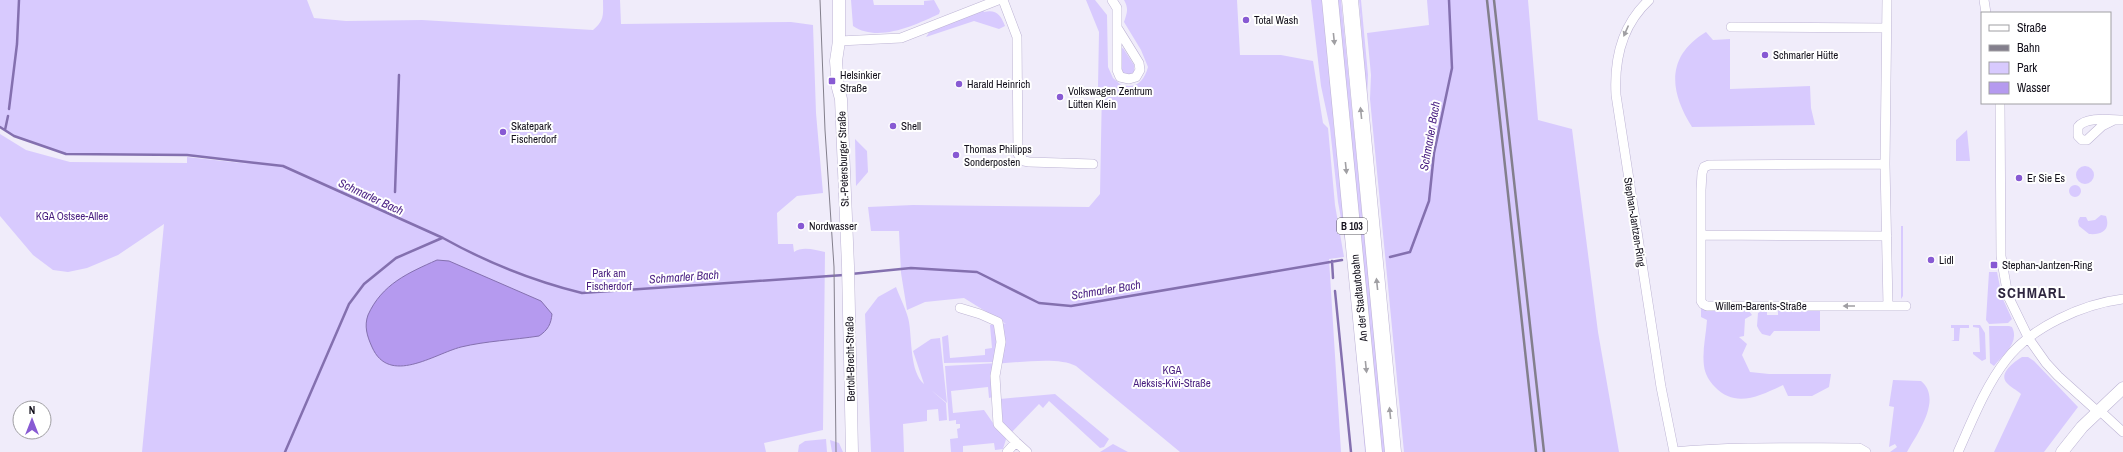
<svg xmlns="http://www.w3.org/2000/svg" width="2123" height="452" viewBox="0 0 2123 452" font-family="'Archivo Narrow',sans-serif">
<style>
.green{fill:#d8cafe}
.water{fill:#b59aef;stroke:#8470af}
.lines{fill:none;stroke-linecap:round;stroke-linejoin:round}
.stream{stroke:#8470af;stroke-width:2.5}
.street-casing{stroke:#bdb4d4;stroke-width:10}
.secondary-casing{stroke:#bdb4d4;stroke-width:13}
.highway-casing{stroke:#bdb4d4;stroke-width:17}
.street{stroke:#fff;stroke-width:9}
.secondary{stroke:#fff;stroke-width:12}
.highway{stroke:#fff;stroke-width:16}
.tram{stroke:#837f8c;stroke-width:1}
.rail{stroke:#837f8c;stroke-width:2.5}
.oneway{fill:#a09fa3}
.poi-dot{fill:#885ad3;stroke:#fff;stroke-width:1.5}
.labels{text-anchor:middle;dominant-baseline:central;stroke-width:4;stroke-linejoin:round;paint-order:stroke}
.shield{fill:#fff;stroke:#59575f;stroke-width:1}
.shield-label{font-size:10px;font-weight:bold;fill:#120f1a}
.poi-label{font-size:11px;fill:#120f1a;stroke:#fff;text-anchor:start}
.street-label{font-size:11px;fill:#120f1a;stroke:#fff}
.park-label{font-size:11px;fill:#471c7e;stroke:#fff}
.water-label{font-size:12px;font-style:italic;fill:#4d2485;stroke:#fff}
.district-label{font-size:15px;font-weight:bold;letter-spacing:1px;fill:#2e263f;stroke:#fff}
</style>
<rect width="100%" height="100%" fill="#f0ecfa"/>
<path class="green" d="M0,0H307L314,18L346,21L422,20L593,30C605,20 603,14 603,0H620L621,24L791,22L813,25L816,113L823,193L797,196L777,213L778,244H793L794,252C802,246 816,250 825,252L823,430L764,443L766,452H142L164,224L118,255L87,268L68,272L53,270L33,255L0,216V134L26,150L70,162L187,163V157L251,164L187,155L66,154L14,136L0,127Z
M851,0H873L874,5H924V1L934,0L940,11L939,14C915,25 878,43 853,26Z
M1086,0H1095L1107,15L1108,67L1113,78L1121,85C1137,89 1144,81 1148,67L1141,50L1124,22C1127,13 1129,9 1124,0H1237L1240,55H1281L1313,61L1323,123L1328,128L1335,205L1344,257L1329,259L1341,452H1180L1076,366C1058,356 1016,363 994,364L993,397L989,398L988,387L951,391L953,413L984,410L993,423L1007,436L1003,449L995,450L994,443L963,446V452H951L950,439L958,438L957,429L960,428V424H956V420L949,421L945,366L998,363V322L1006,324L964,298L925,302L907,310L901,273L899,231H871L868,207L913,205L1089,207L1100,194L1102,88L1098,87L1099,32Z
M1311,0H1326L1334,128L1369,452H1365L1347,251L1338,202L1330,128L1321,86Z
M1336,0H1341L1386,452H1381Z
M1359,0H1361L1368,75L1367,99H1364L1365,74Z
M1427,0H1528L1538,120L1572,129L1598,332L1619,452H1404L1370,99L1371,75L1367,33L1429,25Z
M983,9L984,12C996,9 1001,15 1005,26L999,29L974,21L926,37L930,31Z
M1706,32L1713,40L1730,39V89L1810,86L1811,108L1815,125L1692,127C1669,91 1666,56 1706,32Z
M1123,48L1134,65V74L1130,75L1122,73L1121,69V49Z
M1967,130L1970,161H1956V140Z
M855,139L867,151L868,172L856,186Z
M2076 175a9 9 0 1 1 18 0a9 9 0 1 1-18 0Z
M2069 191a6 6 0 1 1 12 0a6 6 0 1 1-12 0Z
M2101,215L2106,216C2111,231 2101,235 2089,234L2079,226L2078,221L2080,217H2086L2088,221L2095,220Z
M1901,226H1903V296L1901,299Z
M1989,272H1997L2002,297L2012,319L2008,323L1989,324L1986,320Z
M896,287C900,298 907,311 909,322C912,340 910,372 924,384L913,351L931,339L940,338L947,403L931,390L946,403L947,420L939,421L938,409L927,410V421L903,424L904,452H871L865,314L878,297Z
M1701,307H1746L1752,315L1745,319L1744,336L1739,337L1747,344L1742,355L1750,372L1769,374H1831L1829,387L1812,396H1788L1783,385C1761,395 1736,409 1715,387C1709,381 1705,374 1704,366C1702,351 1706,335 1707,320L1701,317Z
M1767,308V315H1778V308L1820,309V331H1774L1770,336L1762,334L1759,330L1757,326L1758,313Z
M996,324L999,343L994,362L944,363L942,337L948,335L950,358L985,355V349L992,348L990,325Z
M1951,325H1969V328H1960L1959,341H1951L1954,340V328H1951Z
M1973,325H1980L1985,333L1986,359L1982,361L1973,354V352H1980L1979,328L1973,327Z
M1989,326H2009L2012,327C2020,343 2003,355 1994,366L1990,363Z
M2022,357H2028L2034,361L2078,407L2044,452H1994L2021,394C2017,390 2010,387 2006,382C1999,373 2015,361 2022,357Z
M1893,380L1921,381C1943,399 1917,434 1907,452H1890L1897,447L1895,444L1889,447L1894,407L1889,406Z
M1055,394L1109,439L1104,447L1100,448L1049,401L1043,408L1039,404L1011,433L1003,424L1000,399Z
M826,439L827,452H798L799,445L805,441Z
M830,440L839,443L843,452H832Z
M1113,444L1128,452H1100Z"/>
<path class="water" d="M437,260L449,261L541,301L552,314C551,324 548,330 539,336C513,340 486,341 461,347C434,354 389,386 372,347C367,336 364,326 368,315C382,284 408,273 437,260Z"/>
<g class="lines">
<path class="stream" d="M9,109L17,44L19,0
M0,127L14,136L66,154L187,155L283,166L443,238C486,262 534,281 582,293L844,275
M5,130L8,116
M395,192L399,75
M395,216V205
M1390,257L1410,252L1429,201L1434,153L1452,68L1449,0
M1332,261L1333,278
M851,274L911,268L977,272L1039,303L1071,306L1342,260
M1335,291L1351,452
M285,452L349,304L364,284L396,258L442,238"/>
<defs>
<path id="street" d="M1003,0L1017,37L1018,154L1024,161L1029,162L1093,164
M1112,0L1117,8V70L1120,77L1129,79L1136,77L1140,70L1139,63L1118,29
M1649,0C1622,25 1614,60 1616,95L1661,387L1674,452
M1887,0L1885,164L1888,306H1906
M1984,0L1986,13
M1731,27L1886,28
M839,41L901,38L998,0
M2000,103L2001,256L2008,296L2029,339L2046,363L2058,376L2097,411
M2114,120L2102,126L2087,140H2082L2078,136V127C2086,116 2111,120 2123,120
M1885,164L1709,165L1704,167L1702,173L1701,190V301L1703,304L1707,306H1888
M1702,235L1887,236
M960,308L980,314L998,322L1001,342L995,376L998,424L1016,442
M2099,410L2123,432
M1007,452L1016,442L1027,452
M1674,452C1735,446 1797,448 1859,448L1866,452
M1958,452C1972,421 1985,387 2006,360C2031,327 2083,304 2123,299"/>
<path id="secondary" d="M839,0V41L836,61L838,88L841,99L848,266L852,452
M2062,452L2082,427L2123,388"/>
<path id="highway" d="M1330,0L1374,452
M1350,0L1393,452"/>
</defs>
<use href="#street" class="street-casing"/>
<use href="#secondary" class="secondary-casing"/>
<use href="#highway" class="highway-casing"/>
<use href="#street" class="street"/>
<use href="#secondary" class="secondary"/>
<use href="#highway" class="highway"/>
<path class="tram" d="M820,0L825,130L834,267L836,452"/>
<path class="rail" d="M1487,0L1536,452
M1494,0L1544,452"/>
</g>
<defs><path id="oneway-solid" d="M-6-.8H1V-3.2L6.5 0L1 3.2V.8H-6Z"/></defs>
<g class="oneway">
<use href="#oneway-solid" transform="translate(1626 31) rotate(114)"/>
<use href="#oneway-solid" transform="translate(1334 39) rotate(84)"/>
<use href="#oneway-solid" transform="translate(1361 113) rotate(-96)"/>
<use href="#oneway-solid" transform="translate(1346 168) rotate(84)"/>
<use href="#oneway-solid" transform="translate(1377 284) rotate(-96)"/>
<use href="#oneway-solid" transform="translate(1849 306) rotate(180)"/>
<use href="#oneway-solid" transform="translate(1366 367) rotate(84)"/>
<use href="#oneway-solid" transform="translate(1390 413) rotate(-96)"/>
</g>
<g class="poi-dot">
<circle cx="1246" cy="20" r="4"/>
<circle cx="1765" cy="55" r="4"/>
<rect x="828" y="77" width="8" height="8" rx="2"/>
<circle cx="959" cy="84" r="4"/>
<circle cx="1060" cy="97" r="4"/>
<circle cx="893" cy="126" r="4"/>
<circle cx="503" cy="132" r="4"/>
<circle cx="956" cy="155" r="4"/>
<circle cx="2019" cy="178" r="4"/>
<circle cx="801" cy="226" r="4"/>
<circle cx="1931" cy="260" r="4"/>
<rect x="1990" y="261" width="8" height="8" rx="2"/>
</g>
<g class="labels">
<rect class="shield" x="1337" y="218" width="30" height="16" rx="3"/>
<g class="shield-label">
<text x="1352" y="226">B 103</text>
</g>
<g class="poi-label">
<text x="1254" y="20">Total Wash</text>
<text x="1773" y="55">Schmarler Hütte</text>
<text x="840" y="75">Helsinkier<tspan x="840" dy="13">Straße</tspan></text>
<text x="967" y="84">Harald Heinrich</text>
<text x="1068" y="91">Volkswagen Zentrum<tspan x="1068" dy="13">Lütten Klein</tspan></text>
<text x="511" y="126">Skatepark<tspan x="511" dy="13">Fischerdorf</tspan></text>
<text x="901" y="126">Shell</text>
<text x="964" y="149">Thomas Philipps<tspan x="964" dy="13">Sonderposten</tspan></text>
<text x="2027" y="178">Er Sie Es</text>
<text x="809" y="226">Nordwasser</text>
<text x="1939" y="260">Lidl</text>
<text x="2002" y="265">Stephan-Jantzen-Ring</text>
</g>
<g class="street-label">
<text transform="translate(843 159) rotate(-92)">St.-Petersburger Straße</text>
<text transform="translate(1635 222) rotate(81)">Stephan-Jantzen-Ring</text>
<text transform="translate(1359 298) rotate(-96)">An der Stadtautobahn</text>
<text x="1761" y="306">Willem-Barents-Straße</text>
<text transform="translate(850 359) rotate(-91)">Bertolt-Brecht-Straße</text>
</g>
<g class="park-label">
<text x="72" y="216">KGA Ostsee-Allee</text>
<text x="609" y="273">Park am<tspan x="609" dy="13">Fischerdorf</tspan></text>
<text x="1172" y="370">KGA<tspan x="1172" dy="13">Aleksis-Kivi-Straße</tspan></text>
</g>
<g class="water-label">
<text transform="translate(1430 136) rotate(-80)">Schmarler Bach</text>
<text transform="translate(371 197) rotate(25)">Schmarler Bach</text>
<text transform="translate(684 277) rotate(-4)">Schmarler Bach</text>
<text transform="translate(1106 290) rotate(-9)">Schmarler Bach</text>
</g>
<g class="district-label">
<text x="2032" y="292">SCHMARL</text>
</g>
</g>
<rect x="1981" y="12" width="130" height="92" fill="#ffffff" stroke="#a09fa3"/>
<rect x="1989" y="25" width="20" height="6" fill="#ffffff" stroke="#a09fa3"/>
<text x="2017" y="32" font-size="12" fill="#120f1a">Straße</text>
<rect x="1989" y="45" width="20" height="6" fill="#837f8c" stroke="#a09fa3"/>
<text x="2017" y="52" font-size="12" fill="#120f1a">Bahn</text>
<rect x="1989" y="62" width="20" height="12" fill="#d8cafe" stroke="#a09fa3"/>
<text x="2017" y="72" font-size="12" fill="#120f1a">Park</text>
<rect x="1989" y="82" width="20" height="12" fill="#b59aef" stroke="#a09fa3"/>
<text x="2017" y="92" font-size="12" fill="#120f1a">Wasser</text>
<g transform="translate(32 420)"><circle r="19" fill="#ffffff" stroke="#a09fa3"/>
<path d="M0-3L7 15L0 10L-7 15Z" fill="#885ad3"/>
<text y="-6" font-size="11" font-weight="bold" text-anchor="middle" fill="#120f1a">N</text>
</g>
</svg>
